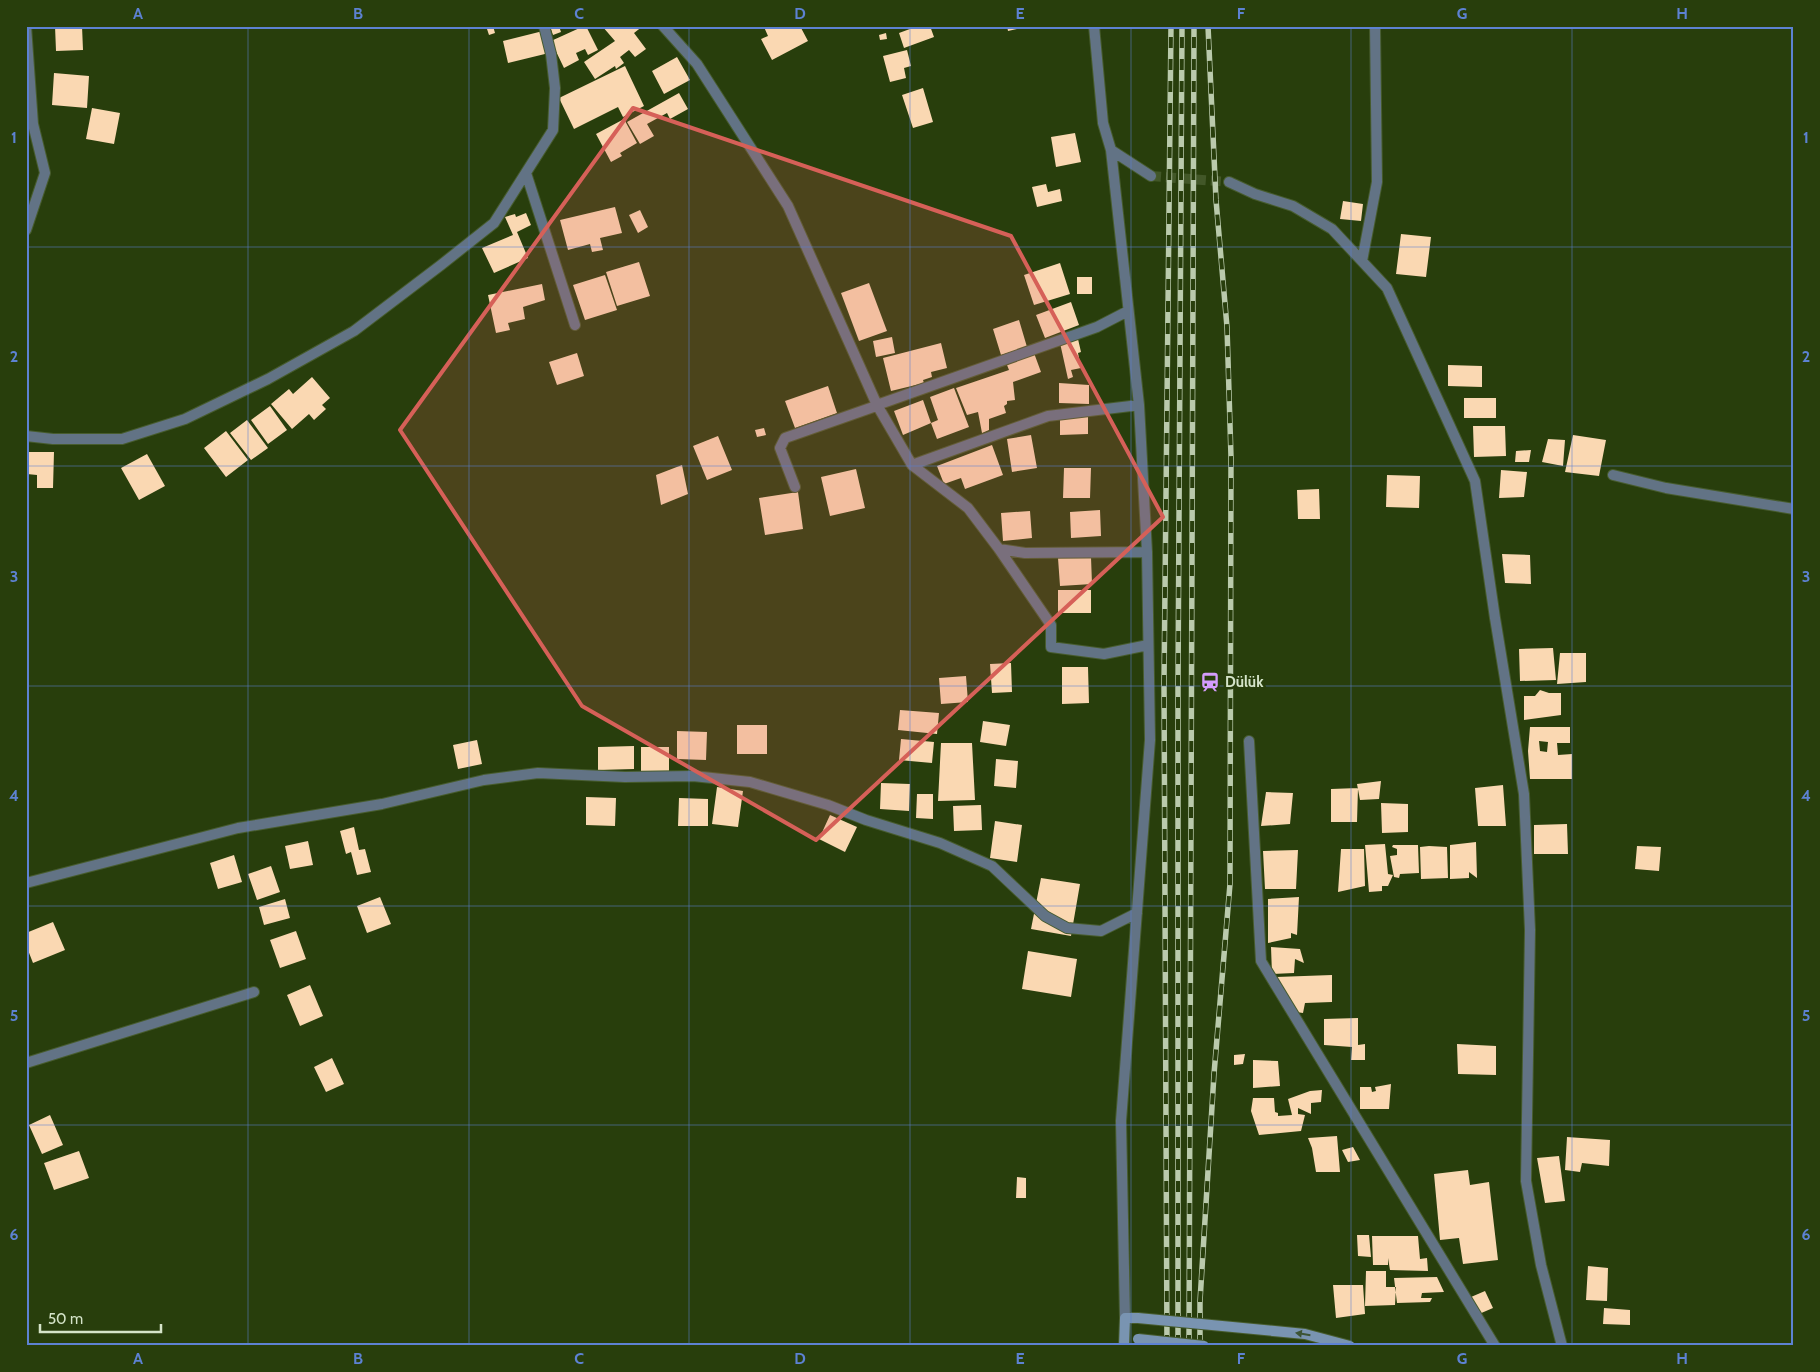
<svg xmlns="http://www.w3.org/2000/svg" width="1820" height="1372" viewBox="0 0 1820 1372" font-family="Cabin,sans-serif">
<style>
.building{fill:#fad8b2;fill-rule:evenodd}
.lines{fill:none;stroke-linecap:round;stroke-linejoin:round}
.street-tunnel{stroke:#425728;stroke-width:10;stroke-dasharray:10 5;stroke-linecap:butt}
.street-casing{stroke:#475c2e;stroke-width:12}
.secondary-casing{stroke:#475c2e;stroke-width:12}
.street{stroke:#627385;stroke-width:10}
.secondary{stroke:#7994b1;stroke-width:10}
.rail-casing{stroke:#bacaac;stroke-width:5.5}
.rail{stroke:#283e0c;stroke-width:4;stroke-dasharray:11;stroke-linecap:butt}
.secondary-bridge-casing{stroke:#475c2e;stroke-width:12;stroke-linecap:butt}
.secondary-bridge{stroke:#7994b1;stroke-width:10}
.oneway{fill:#3c5435}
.marked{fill:#d66058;fill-opacity:0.2;stroke:#d66058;stroke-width:4;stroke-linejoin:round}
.grid{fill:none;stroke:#5d82d3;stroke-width:1;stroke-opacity:0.55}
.labels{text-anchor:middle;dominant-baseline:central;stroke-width:5;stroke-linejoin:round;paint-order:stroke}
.poi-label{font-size:15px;font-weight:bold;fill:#d5e4c9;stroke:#283e0c;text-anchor:start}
.neatline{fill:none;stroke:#5d82d3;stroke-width:2}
.grid-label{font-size:16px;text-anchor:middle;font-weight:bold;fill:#5d82d3}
</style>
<rect width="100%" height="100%" fill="#283e0c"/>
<path class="building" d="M55,26H82L83,50L56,51Z
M486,26H493L495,33L489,35Z
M550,26H559L561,32L553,35Z
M584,26H586L598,50L588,55L585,49L576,53L579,60L564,68L551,41Z
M602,26H643L634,33L646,49L635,57L629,50L620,57L624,63L616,69L615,66L595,79L584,62L615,41Z
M766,26H800L808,41L772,60L761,39L768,36L764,27Z
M918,26H930L934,37L904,48L899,33Z
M1007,26H1021L1022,28L1008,31Z
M543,31L549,53L508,63L503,41Z
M886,33L887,39L880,40L879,35Z
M907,50L911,66L904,68L906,78L890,82L883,56Z
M677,57L690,80L664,94L652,71Z
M625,66L644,106L623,117L618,107L574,129L559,98Z
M54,73L89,76L87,108L52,105Z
M923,88L933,122L913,128L902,95Z
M679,93L688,109L670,119L667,113L647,124L654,136L640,144L627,122Z
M92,108L120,113L114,144L86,139Z
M624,119L637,143L620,153L622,156L611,162L596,134Z
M1075,133L1081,162L1056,167L1051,137Z
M1046,184L1048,192L1060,189L1062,201L1037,207L1032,187Z
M1343,201L1363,204L1361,221L1340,219Z
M615,207L622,233L600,238L603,250L592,252L590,244L568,250L560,220Z
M640,210L648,227L638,233L629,215Z
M526,213L531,225L517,232L528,258L494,273L482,248L513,235L505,217L515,214L516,217Z
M1401,234L1431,237L1426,277L1396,274Z
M639,262L650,296L617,306L606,272Z
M1060,263L1070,294L1034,305L1024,275Z
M605,275L617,310L585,320L573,285Z
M1077,277H1092V294H1077Z
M869,283L887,331L859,341L841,293Z
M542,284L545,300L523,307L525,319L508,323L510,330L496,333L488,295Z
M1071,302L1079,325L1045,338L1036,315Z
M1019,320L1027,347L1001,355L993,329Z
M892,337L895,353L876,357L873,341Z
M1078,339L1081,352L1078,353L1081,368L1071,370L1073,377L1068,379L1060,343Z
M941,343L947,368L931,372L932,377L923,380L924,383L891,391L883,358Z
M577,353L584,376L557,385L549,362Z
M1034,353L1041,372L1013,382L1015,400L1007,401V404L1004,406L1006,413L989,419V430L982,433L978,412L967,415L956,388L1009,370L1007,365Z
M1448,365L1482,366V387L1448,386Z
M312,377L330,398L322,405L326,409L314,420L309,414L292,429L271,404L289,389L293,394Z
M1059,383L1089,385V404L1059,403Z
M828,386L837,413L795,428L785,401Z
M954,388L969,427L937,439L931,423L903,435L894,411L923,400L931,423L938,420L930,397Z
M1464,398H1496V418H1464Z
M270,406L287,430L268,444L251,420Z
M1060,410H1088V434L1060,435Z
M247,420L268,448L251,460L230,433Z
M1473,426H1505L1506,456L1474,457Z
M764,428L766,435L757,437L755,430Z
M226,431L248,460L226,477L204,448Z
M1031,435L1037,468L1012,472L1007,439Z
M1573,435L1606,440L1599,476L1565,472Z
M718,436L732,470L707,480L693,446Z
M1548,439L1565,440L1563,466L1542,462Z
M992,445L1003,475L965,489L961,478L944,484L937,466Z
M1531,450L1529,462H1515L1516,451Z
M28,452H54L53,488H37V475L27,474Z
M147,454L165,486L139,500L121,468Z
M682,465L688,494L661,505L656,475Z
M1064,468H1091L1090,498H1063Z
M856,469L865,508L830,516L821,477Z
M1501,470L1527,472L1524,497L1499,498Z
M1387,475L1420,476L1419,508L1386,507Z
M1319,489L1320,519H1298L1297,490Z
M798,492L803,529L765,535L759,498Z
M1100,510L1101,536L1071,538L1070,512Z
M1030,511L1032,538L1003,541L1001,513Z
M1502,554L1530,555L1531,584L1505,583Z
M1091,557L1092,584L1060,586L1058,558Z
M1058,590H1091V613H1058Z
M1553,648L1556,680L1520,681L1519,649Z
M1560,653H1586V682L1557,684Z
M1011,663L1012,692L992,693L990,664Z
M1062,667H1088L1089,703L1062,704Z
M966,676L968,702L941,704L939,678Z
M1540,690L1549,693H1561V715L1524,720V696H1535Z
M900,710L939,713L937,734L898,730Z
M983,721L1010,725L1006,746L980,742Z
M737,725H767V754H737Z
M1530,727H1570V743H1557L1558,755L1572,754V779H1530L1528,751ZM1539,741L1548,742L1547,752L1540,751Z
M677,731L707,732L706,760L677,759Z
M901,739L934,742L932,763L899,760Z
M477,740L482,764L458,769L453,745Z
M941,743H972L975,800L938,801Z
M634,746V769L598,770V747Z
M641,747H669V771H641Z
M996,759L1018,761L1016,788L994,786Z
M1381,781L1379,799L1360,800L1357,784Z
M881,783L910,784L909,811L880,809Z
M1503,785L1506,826H1478L1475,788Z
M717,787L743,791L738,827L712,824Z
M1358,788L1357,822H1331V789Z
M1266,792L1293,793L1290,824L1261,826Z
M917,794H933V819L916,818Z
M586,797L616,798L615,826L586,825Z
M679,798L708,799V826H678Z
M1381,803L1408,804V832L1382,833Z
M981,805L982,830L954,831L953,806Z
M830,815L857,827L845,852L819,839Z
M995,821L1022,825L1017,862L990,858Z
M1567,824L1568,854H1534V825Z
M354,827L359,850L365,849L371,872L357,875L351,852L346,854L340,831Z
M308,841L313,865L290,869L285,846Z
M1476,842L1477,878L1469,872V878L1450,879V845Z
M1385,844L1388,874L1393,875L1388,886H1382V891L1369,892L1365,845Z
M1393,845H1418L1419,873L1400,874L1399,878L1394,877L1390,856L1397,855V849L1392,847Z
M1429,846L1447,847L1448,878L1421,879L1420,847Z
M1637,846L1661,847L1659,871L1635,869Z
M1341,849H1364L1365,886L1338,892Z
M1298,850L1296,889H1265L1263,851Z
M234,855L242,882L218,889L210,863Z
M271,866L280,892L257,900L248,874Z
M1041,878L1080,884L1071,936L1031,929Z
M380,897L391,924L367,933L357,906Z
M1299,897L1297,935L1291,933V938L1268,943V899Z
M285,899L290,918L264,925L259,907Z
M53,922L65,950L33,963L26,945V933Z
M296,931L306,959L280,968L270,940Z
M1271,947L1300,949L1304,963L1295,959L1294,973L1272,974Z
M1028,951L1077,959L1071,997L1022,989Z
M1332,975V1002L1305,1003L1303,1013L1296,1012L1276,977Z
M310,985L323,1016L300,1026L287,995Z
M1358,1018V1045L1365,1044V1060H1351L1352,1047L1324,1045V1019Z
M1457,1044L1496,1046V1075L1458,1074Z
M1245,1054L1243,1064L1234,1065V1055Z
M332,1058L344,1084L326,1092L314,1067Z
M1253,1060L1278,1061L1280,1086L1253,1088Z
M1391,1084L1389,1109H1360V1087H1371L1372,1092L1376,1091L1375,1087Z
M1322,1090L1321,1102L1311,1103V1114L1298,1108V1114L1305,1115L1301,1131L1259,1135L1251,1111L1253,1098H1274L1275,1112L1278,1113V1116L1292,1115L1288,1099L1310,1091Z
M50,1115L63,1145L42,1154L29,1125Z
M1337,1136L1340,1172H1316L1312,1148L1308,1138Z
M1567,1137L1610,1140L1609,1166L1582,1163L1580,1172L1565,1170Z
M1353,1147L1360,1160L1348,1162L1342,1150Z
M79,1151L89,1178L54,1190L44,1163Z
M1559,1156L1565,1201L1545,1203L1537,1158Z
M1468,1170L1470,1185L1489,1182L1498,1260L1463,1264L1459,1238L1440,1240L1434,1174Z
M1017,1177L1026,1178V1198H1016Z
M1357,1235H1369L1371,1257L1358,1256Z
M1372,1236H1418L1420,1259L1427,1258L1428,1271L1390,1270L1388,1258V1265H1373Z
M1588,1266L1608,1268L1607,1301L1586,1300Z
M1366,1271H1386V1287H1396L1395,1305L1365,1306Z
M1437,1277L1444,1292L1422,1293L1421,1298H1432L1430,1302L1397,1303L1394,1278Z
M1333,1285H1363L1365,1314L1336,1318Z
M1485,1291L1493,1308L1479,1314L1471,1297Z
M1604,1308L1630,1310V1325L1603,1324Z"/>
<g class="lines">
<path class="street-tunnel" d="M1151,176L1229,182"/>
<defs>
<path id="street" d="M663,26L697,64L788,206L877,405L912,465L968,508L999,549L1025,553L1147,552
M1094,26L1103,123L1111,150L1151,176
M1111,150L1139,405L1147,552L1150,740L1121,1121L1125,1318
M526,173L575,325
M1229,182L1255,194L1293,206L1332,229L1387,288L1475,481L1495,618L1524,794L1530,930L1526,1181L1541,1265L1562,1346
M26,230L45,173L33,124L26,26
M1362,261L1377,182L1375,26
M877,405L1097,327L1128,311
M26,436L53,439H122L185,419L268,379L354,331L441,265L494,223L553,130L555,88L551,54L544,26
M912,465L1048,416L1139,405
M1613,475L1666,488L1794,509
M795,487L780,448L785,438L879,405
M999,549L1051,625V647L1104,654L1148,645
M1249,741L1261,961L1495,1346
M26,883L238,828L382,804L484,780L538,773L625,777L693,776L750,782L828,805L866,820L940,843L992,866L1045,916L1067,928L1101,931L1137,913
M26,1063L254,992"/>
<path id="secondary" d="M1124,1346L1125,1318H1138"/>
</defs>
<use href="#street" class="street-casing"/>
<use href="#secondary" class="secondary-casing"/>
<use href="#street" class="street"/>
<use href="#secondary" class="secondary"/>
<defs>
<path id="rail" d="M1167,1346L1164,683L1171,26
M1178,1346V683L1182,26
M1189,1346L1194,26
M1200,1346V1301L1214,1074L1230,884L1231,457L1227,327L1216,200L1208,26"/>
</defs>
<use href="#rail" class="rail-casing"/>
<use href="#rail" class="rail"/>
<defs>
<path id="secondary-bridge" d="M1138,1318L1305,1334L1350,1346
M1138,1339L1204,1346"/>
</defs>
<use href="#secondary-bridge" class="secondary-bridge-casing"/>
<use href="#secondary-bridge" class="secondary-bridge"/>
</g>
<defs><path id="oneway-solid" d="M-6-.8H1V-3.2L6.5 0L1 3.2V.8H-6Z" transform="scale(1.25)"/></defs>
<use class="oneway" href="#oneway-solid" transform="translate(1303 1334) rotate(-171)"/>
<path class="marked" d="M633,108L1011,236L1163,517L816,840L582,706L400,430Z"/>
<path class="grid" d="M248,26V1346M469,26V1346M689,26V1346M910,26V1346M1131,26V1346M1351,26V1346M1572,26V1346M26,247H1794M26,466H1794M26,686H1794M26,906H1794M26,1125H1794"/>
<defs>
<symbol id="station-bare" viewBox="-9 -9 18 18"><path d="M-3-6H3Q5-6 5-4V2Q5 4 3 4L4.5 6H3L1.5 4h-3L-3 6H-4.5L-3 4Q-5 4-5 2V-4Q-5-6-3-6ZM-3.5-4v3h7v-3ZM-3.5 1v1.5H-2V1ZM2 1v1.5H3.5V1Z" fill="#d49cfc" stroke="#283e0c" stroke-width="2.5" paint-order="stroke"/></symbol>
</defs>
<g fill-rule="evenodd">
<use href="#station-bare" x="1196" y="668" width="28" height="28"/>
</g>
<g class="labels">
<g class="poi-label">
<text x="1225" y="682">Dülük</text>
</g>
</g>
<rect width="1820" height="1372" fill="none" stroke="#283e0c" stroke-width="55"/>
<path d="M40 1324v8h121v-8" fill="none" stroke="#d5e4c9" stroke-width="2.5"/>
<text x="48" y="1324" font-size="15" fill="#d5e4c9" stroke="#283e0c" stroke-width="4" paint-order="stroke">50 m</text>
<rect x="28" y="28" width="1764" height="1316" class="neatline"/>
<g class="grid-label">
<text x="138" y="19">A</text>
<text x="358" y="19">B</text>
<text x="579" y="19">C</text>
<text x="800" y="19">D</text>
<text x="1020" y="19">E</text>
<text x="1241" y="19">F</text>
<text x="1462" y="19">G</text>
<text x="1682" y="19">H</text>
<text x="14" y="143">1</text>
<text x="1806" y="143">1</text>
<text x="14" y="362">2</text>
<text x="1806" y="362">2</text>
<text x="14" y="582">3</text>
<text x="1806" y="582">3</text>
<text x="14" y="801">4</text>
<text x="1806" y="801">4</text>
<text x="14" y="1021">5</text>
<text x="1806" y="1021">5</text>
<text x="14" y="1240">6</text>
<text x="1806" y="1240">6</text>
<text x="138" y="1364">A</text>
<text x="358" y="1364">B</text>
<text x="579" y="1364">C</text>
<text x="800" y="1364">D</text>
<text x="1020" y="1364">E</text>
<text x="1241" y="1364">F</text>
<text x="1462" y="1364">G</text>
<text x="1682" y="1364">H</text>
</g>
</svg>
